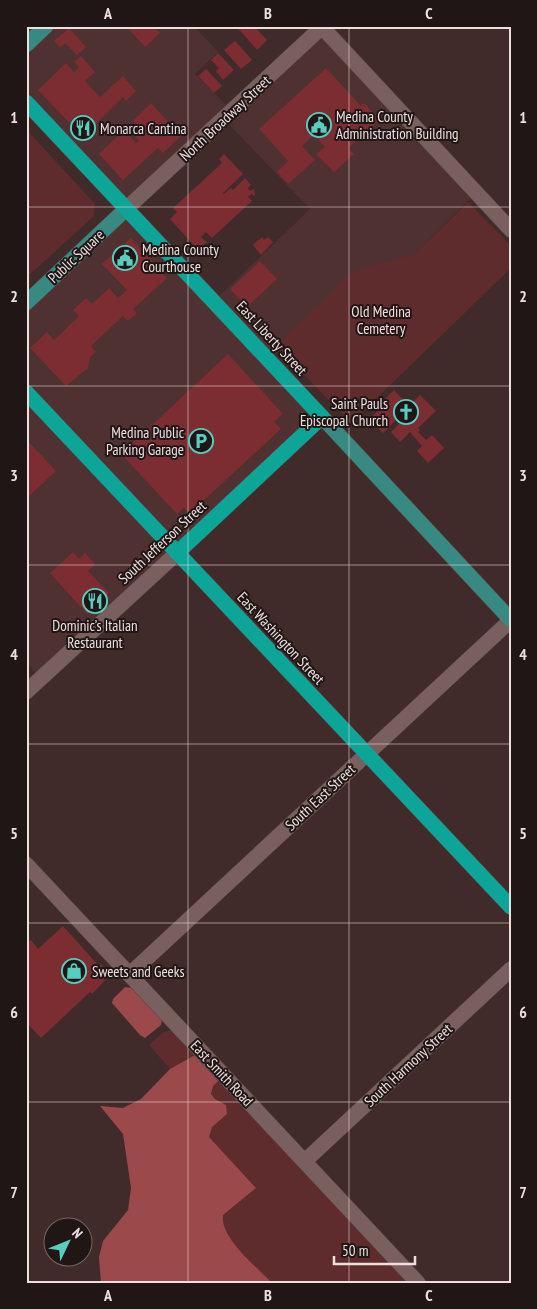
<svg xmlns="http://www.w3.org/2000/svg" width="537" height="1309" viewBox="0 0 537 1309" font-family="'PT Sans Narrow',sans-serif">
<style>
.built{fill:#4e3130;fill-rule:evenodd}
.green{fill:#5e2c2c}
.forest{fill:#9b494a}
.building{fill:#7c2d31}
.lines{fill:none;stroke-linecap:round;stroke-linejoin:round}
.minor-casing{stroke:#5a4848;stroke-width:16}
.major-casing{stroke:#5a4848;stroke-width:16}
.highway-casing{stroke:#5a4848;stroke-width:16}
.minor{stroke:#79605f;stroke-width:15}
.major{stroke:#388981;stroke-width:15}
.highway{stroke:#0da597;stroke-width:15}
.grid{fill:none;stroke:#eedfdf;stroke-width:1;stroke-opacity:0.55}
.labels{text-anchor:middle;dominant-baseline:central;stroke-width:4;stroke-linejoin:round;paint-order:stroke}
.poi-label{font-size:15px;fill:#eedfdf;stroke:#201616;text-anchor:start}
.street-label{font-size:15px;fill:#eedfdf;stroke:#201616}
.park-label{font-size:15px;fill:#f6dddb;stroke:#201616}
.neatline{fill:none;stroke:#eedfdf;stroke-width:2}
.grid-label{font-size:16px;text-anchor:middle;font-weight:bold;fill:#eedfdf}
</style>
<rect width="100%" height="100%" fill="#402b2a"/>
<path class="built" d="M46,26H194L218,52L195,74L232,111L322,27L476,193L414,254L276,346L266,357L322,417L41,679L26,662V303L126,209L26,102V45ZM224,119L310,209L214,301L126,210Z"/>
<path class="green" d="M26,129L95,204L94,216L26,278Z
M468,202L511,246V268L351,423L276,346L353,271L414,254Z
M173,1030L195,1055L170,1069L149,1045L164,1032Z
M219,1080L410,1283H272C256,1267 220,1238 223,1215L256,1188L209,1137L211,1127L226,1105L215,1099L211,1094L213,1086Z"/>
<path class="forest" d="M125,987L133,988L162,1018L161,1025L145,1038L140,1035L112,1003L113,999Z
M195,1055L219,1080L213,1086L211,1094L215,1099L226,1105L227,1114L212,1127L209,1137L256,1188L223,1215C220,1238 256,1266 272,1283H101L99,1257L103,1241L128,1210L131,1188L123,1134L100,1106L123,1108L141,1099L170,1069Z"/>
<path class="building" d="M126,26H154L160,33L145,47Z
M236,26H254L267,40L257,50Z
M69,28L86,47L77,55L65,43L60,48L54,41Z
M235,41L252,60L241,69L224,50Z
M218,53L234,70L223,80L216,71L219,68L211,60Z
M81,56L95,72L85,81L100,97L123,76L136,91L126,101L123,97L83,137L38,90L66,63L74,72L79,67L74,62Z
M326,68L361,106L364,103L379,120L349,148L354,154L334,172L316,154L325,147L314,135L302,146L315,160L288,184L277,172L288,161L259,129Z
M206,69L222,86L214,93L198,76Z
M151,103L181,136L163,153L158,148L123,180L99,154L124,130L136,143L139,141L135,136L141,130L133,121Z
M224,154L243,174L223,193L224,194L231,188L233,190L245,178L251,185L248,188L250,191L254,189L255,196L251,194L248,197L252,201L212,238L206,232L201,237L207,242L198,250L170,219L177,212L173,208L222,163L219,159Z
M262,237L264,240L268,237L273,242L261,255L253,245Z
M131,238L167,278L133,309L137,313L128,321L123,316L91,346L96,352L90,357L88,368L66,386L30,348L47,332L54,340L79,316L73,310L86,298L92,304L109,288L118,298L127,290L102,264Z
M260,261L277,279L247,307L230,289Z
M228,354L283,414L274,422L281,429L189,514L184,508L177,514L121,454Z
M394,390L409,406L420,395L436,411L418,428L420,430L418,432L426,440L432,435L444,448L428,463L417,451L422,446L410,432L400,442L391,432L401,422L397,419L383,433L369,419L387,403L384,400Z
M26,439L56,471L26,499Z
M73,552L79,559L85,553L95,564L88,571L109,593L87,614L50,573Z
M63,926L99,966L101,964L110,975L92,994L90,992L41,1038L26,1022V945L31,940L38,949Z"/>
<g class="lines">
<defs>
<path id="minor" d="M321,26L511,230
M126,209L323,26
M26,692L177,553
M26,864L418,1283
M130,974L511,620
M305,1161L511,969"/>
<path id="major" d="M26,45L46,26
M26,303L126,209
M322,417L511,620"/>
<path id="highway" d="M26,102L322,417L177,553
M26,392L511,907"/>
</defs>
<use href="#minor" class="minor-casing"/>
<use href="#major" class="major-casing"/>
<use href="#highway" class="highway-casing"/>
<use href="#minor" class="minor"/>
<use href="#major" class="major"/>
<use href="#highway" class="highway"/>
</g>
<path class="grid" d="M188,26V1283M349,26V1283M26,207H511M26,386H511M26,565H511M26,744H511M26,923H511M26,1102H511"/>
<defs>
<symbol id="civic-ring" viewBox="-11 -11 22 22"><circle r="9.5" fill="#201616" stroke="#58cebf" stroke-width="1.5"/><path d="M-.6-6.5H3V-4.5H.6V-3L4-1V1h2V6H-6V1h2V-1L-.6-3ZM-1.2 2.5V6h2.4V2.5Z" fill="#58cebf"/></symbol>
<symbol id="restaurant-ring" viewBox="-11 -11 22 22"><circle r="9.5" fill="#201616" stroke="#58cebf" stroke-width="1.5"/><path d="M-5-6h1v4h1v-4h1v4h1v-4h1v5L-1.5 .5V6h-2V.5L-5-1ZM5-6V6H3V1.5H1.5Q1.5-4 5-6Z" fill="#58cebf"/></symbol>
<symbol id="church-ring" viewBox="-11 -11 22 22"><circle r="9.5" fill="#201616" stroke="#58cebf" stroke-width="1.5"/><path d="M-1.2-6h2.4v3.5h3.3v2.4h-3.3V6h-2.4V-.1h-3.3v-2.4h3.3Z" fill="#58cebf"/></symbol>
<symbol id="parking-ring" viewBox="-11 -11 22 22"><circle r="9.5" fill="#201616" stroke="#58cebf" stroke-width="1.5"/><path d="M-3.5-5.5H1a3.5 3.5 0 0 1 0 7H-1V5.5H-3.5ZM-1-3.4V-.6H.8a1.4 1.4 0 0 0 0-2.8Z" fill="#58cebf"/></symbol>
<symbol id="shop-ring" viewBox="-11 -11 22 22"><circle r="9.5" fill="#201616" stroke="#58cebf" stroke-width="1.5"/><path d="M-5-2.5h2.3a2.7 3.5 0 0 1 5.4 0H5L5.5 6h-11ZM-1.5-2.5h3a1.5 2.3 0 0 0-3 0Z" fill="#58cebf"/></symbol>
</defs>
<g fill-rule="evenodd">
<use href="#civic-ring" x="305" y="111" width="28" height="28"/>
<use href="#restaurant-ring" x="69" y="114" width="28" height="28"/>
<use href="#civic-ring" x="111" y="244" width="28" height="28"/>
<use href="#church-ring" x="392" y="398" width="28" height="28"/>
<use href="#parking-ring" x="187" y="427" width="28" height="28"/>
<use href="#restaurant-ring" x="81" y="587" width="28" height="28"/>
<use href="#shop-ring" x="60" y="957" width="28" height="28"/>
</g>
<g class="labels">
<g class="poi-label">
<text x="336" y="116">Medina County<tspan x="336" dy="17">Administration Building</tspan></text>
<text x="100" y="128">Monarca Cantina</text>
<text x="142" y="249">Medina County<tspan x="142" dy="17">Courthouse</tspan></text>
<text x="388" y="403" text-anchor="end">Saint Pauls<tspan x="388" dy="17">Episcopal Church</tspan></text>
<text x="184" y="432" text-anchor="end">Medina Public<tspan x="184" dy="17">Parking Garage</tspan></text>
<text x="95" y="625" text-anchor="middle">Dominic’s Italian<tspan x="95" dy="17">Restaurant</tspan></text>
<text x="92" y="971">Sweets and Geeks</text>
</g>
<g class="street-label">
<text transform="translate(225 118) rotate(-43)">North Broadway Street</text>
<text transform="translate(76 256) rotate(-43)">Public Square</text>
<text transform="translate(272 338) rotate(47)">East Liberty Street</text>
<text transform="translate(162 542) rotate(-43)">South Jefferson Street</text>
<text transform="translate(281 638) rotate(47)">East Washington Street</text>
<text transform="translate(320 797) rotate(-43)">South East Street</text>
<text transform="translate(408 1065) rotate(-43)">South Harmony Street</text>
<text transform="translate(222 1073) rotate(47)">East Smith Road</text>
</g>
<g class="park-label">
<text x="381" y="311">Old Medina<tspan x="381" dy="17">Cemetery</tspan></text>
</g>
</g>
<rect width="537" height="1309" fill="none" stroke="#201616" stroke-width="55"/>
<g transform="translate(68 1242) rotate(47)"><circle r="24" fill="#201616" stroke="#726666"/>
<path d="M0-4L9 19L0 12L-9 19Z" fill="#58cebf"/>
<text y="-8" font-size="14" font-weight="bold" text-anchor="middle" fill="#eedfdf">N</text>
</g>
<path d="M334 1256v8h81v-8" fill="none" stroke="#eedfdf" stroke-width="2.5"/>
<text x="342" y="1256" font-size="15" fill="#eedfdf" stroke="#201616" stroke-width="4" paint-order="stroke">50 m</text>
<rect x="28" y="28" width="482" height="1254" class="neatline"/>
<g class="grid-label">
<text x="108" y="19">A</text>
<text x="268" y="19">B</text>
<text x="429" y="19">C</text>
<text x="14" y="123">1</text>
<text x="523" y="123">1</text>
<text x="14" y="302">2</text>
<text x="523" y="302">2</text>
<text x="14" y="481">3</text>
<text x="523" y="481">3</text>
<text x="14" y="660">4</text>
<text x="523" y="660">4</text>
<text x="14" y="839">5</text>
<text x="523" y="839">5</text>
<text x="14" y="1018">6</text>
<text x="523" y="1018">6</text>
<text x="14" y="1198">7</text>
<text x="523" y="1198">7</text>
<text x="108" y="1301">A</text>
<text x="268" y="1301">B</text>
<text x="429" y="1301">C</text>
</g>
</svg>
